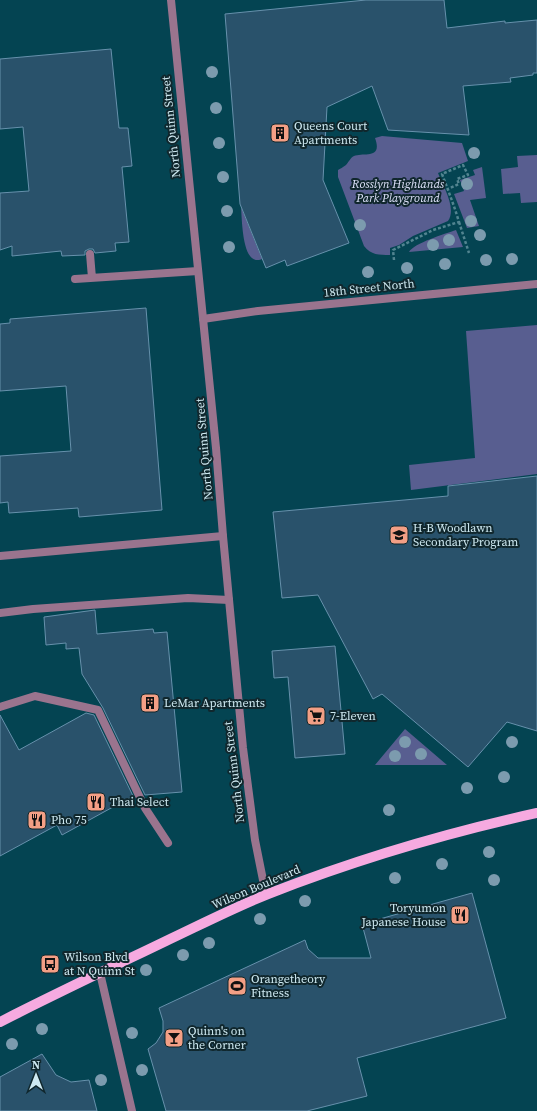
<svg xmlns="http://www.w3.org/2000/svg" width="537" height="1111" viewBox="0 0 537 1111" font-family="'Source Serif 4',serif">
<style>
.green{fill:#585e90}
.building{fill:#29526b;stroke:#6791ac}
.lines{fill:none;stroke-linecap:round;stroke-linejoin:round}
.path{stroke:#528490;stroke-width:2.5;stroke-dasharray:3 2;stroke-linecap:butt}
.service{stroke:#9a748e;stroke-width:8}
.minor{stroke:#9a748e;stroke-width:8}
.tertiary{stroke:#9a748e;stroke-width:8}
.primary{stroke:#f6aae0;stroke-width:10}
.tree{fill:#7c9bae}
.labels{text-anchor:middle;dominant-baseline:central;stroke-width:4;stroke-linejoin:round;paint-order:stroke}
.poi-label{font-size:12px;fill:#cee9f1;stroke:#10272d;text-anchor:start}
.street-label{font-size:12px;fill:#cee9f1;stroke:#10272d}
.park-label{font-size:12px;font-style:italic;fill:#dee2fa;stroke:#10272d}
</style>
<rect width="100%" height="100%" fill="#044452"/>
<path class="green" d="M382,136L462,143L468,161L438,173C443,186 457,208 448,221L413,236L399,245L390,248V255C379,255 371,255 364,246L338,177V170C340,169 343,167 346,165C349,162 350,158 354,156C363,152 383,160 375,138Z
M537,155V202L521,203L520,193L503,194L501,169L518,167L517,156Z
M482,167L486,198L470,200L479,226L467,228L454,194L464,191L460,180L475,175L473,170Z
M241,207L262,259C261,260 257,260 256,260C242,258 242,218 241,207Z
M456,230L463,247L409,252C414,243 445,234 456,230Z
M537,325V474L411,490L409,465L475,458L466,331Z
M405,729L447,765H375Z"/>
<path class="building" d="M366,0H444L447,28L505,21V23L537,20V73H533V75L510,78L511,82L463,86L469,135L388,130L372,86L327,107L323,180L349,243L287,266L285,260L266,268L240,204L225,14Z
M111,49L119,128H128L132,166L122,167L129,242L115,243L116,251L95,253L93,249H89L85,251V255L62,256L61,251L12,256V246L0,250V193L29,191L23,127L0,129V59Z
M146,308L162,510L79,517L78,508L9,513L8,502L0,503V456L71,451L66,386L0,391V324L10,323V319Z
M537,476V731L507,722L468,767L382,694L373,699L318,595L282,598L273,512L448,496V486Z
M95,610L97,634L153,629L154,633L167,632L182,792L145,795L103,708L82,674L79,648L66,649V643L46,645L44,617Z
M335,646L345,754L295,758L288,677L274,678L272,651Z
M86,713L94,715L133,796L62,835L57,825L0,856V715L19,750Z
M472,893L506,1018L357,1058L367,1096L307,1111H166L148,1049L156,1043L163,1032V1021L159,1008L305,940L308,949L318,958H371L362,924Z
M42,1054L56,1075L71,1082L89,1080L97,1111H0V1077Z"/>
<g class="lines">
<path class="path" d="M459,222L469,253
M394,260L393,250L433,230L459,222C454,205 448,190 442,174L463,165L468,175L457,179L459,184L448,189"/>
<path class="service" d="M90,254L92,278
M75,279L198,271
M0,556L223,536
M0,613L33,609L188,598L229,600
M0,707L35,696L98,710L145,808L168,843"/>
<path class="minor" d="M203,319L258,311L537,284
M100,973L132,1111"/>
<path class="tertiary" d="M171,0L216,448L223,536L243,748L255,840L266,895"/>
<path class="primary" d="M0,1022C55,994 110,968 166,941C200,925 233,908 268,894C355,860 446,833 537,813"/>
</g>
<g class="tree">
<circle cx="212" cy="72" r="6"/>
<circle cx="216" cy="108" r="6"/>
<circle cx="219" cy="143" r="6"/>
<circle cx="474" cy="153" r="6"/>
<circle cx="223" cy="177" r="6"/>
<circle cx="467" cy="184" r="6"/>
<circle cx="227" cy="211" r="6"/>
<circle cx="471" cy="221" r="6"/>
<circle cx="360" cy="225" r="6"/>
<circle cx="480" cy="235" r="6"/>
<circle cx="449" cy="240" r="6"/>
<circle cx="433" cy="245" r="6"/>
<circle cx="229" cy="247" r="6"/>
<circle cx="512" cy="259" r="6"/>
<circle cx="486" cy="260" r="6"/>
<circle cx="445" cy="264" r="6"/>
<circle cx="407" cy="268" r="6"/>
<circle cx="368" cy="272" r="6"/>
<circle cx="405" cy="742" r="6"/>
<circle cx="512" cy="742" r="6"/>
<circle cx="421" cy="754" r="6"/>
<circle cx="395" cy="756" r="6"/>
<circle cx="504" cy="777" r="6"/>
<circle cx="467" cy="788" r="6"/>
<circle cx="389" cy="810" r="6"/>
<circle cx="489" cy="852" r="6"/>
<circle cx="442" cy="864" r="6"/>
<circle cx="395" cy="878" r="6"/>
<circle cx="494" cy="880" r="6"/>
<circle cx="305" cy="901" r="6"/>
<circle cx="260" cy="919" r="6"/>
<circle cx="209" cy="943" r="6"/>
<circle cx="183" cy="955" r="6"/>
<circle cx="146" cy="970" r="6"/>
<circle cx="42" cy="1029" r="6"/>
<circle cx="132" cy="1033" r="6"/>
<circle cx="12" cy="1044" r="6"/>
<circle cx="142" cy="1070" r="6"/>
<circle cx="101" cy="1080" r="6"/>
</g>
<defs>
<symbol id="building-square" viewBox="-11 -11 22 22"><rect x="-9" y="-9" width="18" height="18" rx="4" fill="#f39f85" stroke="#10272d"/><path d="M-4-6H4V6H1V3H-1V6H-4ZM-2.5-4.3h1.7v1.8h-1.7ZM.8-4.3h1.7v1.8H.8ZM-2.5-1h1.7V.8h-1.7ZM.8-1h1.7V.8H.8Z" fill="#111"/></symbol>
<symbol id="school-square" viewBox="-11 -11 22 22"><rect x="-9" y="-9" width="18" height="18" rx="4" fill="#f39f85" stroke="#10272d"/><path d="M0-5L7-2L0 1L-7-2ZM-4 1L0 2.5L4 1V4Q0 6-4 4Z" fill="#111"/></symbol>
<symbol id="supermarket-square" viewBox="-11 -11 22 22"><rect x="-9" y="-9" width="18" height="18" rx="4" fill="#f39f85" stroke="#10272d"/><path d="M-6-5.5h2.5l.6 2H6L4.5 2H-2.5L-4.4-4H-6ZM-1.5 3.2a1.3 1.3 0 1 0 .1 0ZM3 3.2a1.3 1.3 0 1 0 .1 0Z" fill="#111"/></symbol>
<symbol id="restaurant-square" viewBox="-11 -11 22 22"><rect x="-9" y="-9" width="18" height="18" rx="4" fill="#f39f85" stroke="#10272d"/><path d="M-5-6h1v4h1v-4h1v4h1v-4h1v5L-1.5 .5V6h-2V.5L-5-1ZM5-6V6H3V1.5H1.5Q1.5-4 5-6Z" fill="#111"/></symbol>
<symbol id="bus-square" viewBox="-11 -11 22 22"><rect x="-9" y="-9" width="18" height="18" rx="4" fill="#f39f85" stroke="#10272d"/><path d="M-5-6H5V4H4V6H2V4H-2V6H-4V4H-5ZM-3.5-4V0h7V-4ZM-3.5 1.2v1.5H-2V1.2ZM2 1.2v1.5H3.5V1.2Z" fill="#111"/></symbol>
<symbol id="stadium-square" viewBox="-11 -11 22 22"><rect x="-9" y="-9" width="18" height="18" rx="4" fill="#f39f85" stroke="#10272d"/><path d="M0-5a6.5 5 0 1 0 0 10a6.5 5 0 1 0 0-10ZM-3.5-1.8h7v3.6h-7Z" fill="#111"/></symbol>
<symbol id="bar-square" viewBox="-11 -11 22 22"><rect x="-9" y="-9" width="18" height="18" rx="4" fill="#f39f85" stroke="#10272d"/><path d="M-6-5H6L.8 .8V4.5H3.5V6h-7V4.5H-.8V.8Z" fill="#111"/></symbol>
</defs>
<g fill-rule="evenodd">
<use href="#building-square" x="269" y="122" width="22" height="22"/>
<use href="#school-square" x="388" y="524" width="22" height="22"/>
<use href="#building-square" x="139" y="692" width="22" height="22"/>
<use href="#supermarket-square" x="305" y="705" width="22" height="22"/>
<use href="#restaurant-square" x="85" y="791" width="22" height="22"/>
<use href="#restaurant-square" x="26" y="809" width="22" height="22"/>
<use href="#restaurant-square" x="449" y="904" width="22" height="22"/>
<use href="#bus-square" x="39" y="953" width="22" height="22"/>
<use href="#stadium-square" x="226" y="975" width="22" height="22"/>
<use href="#bar-square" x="163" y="1027" width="22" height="22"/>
</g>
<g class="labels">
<g class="poi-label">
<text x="294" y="126">Queens Court<tspan x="294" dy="14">Apartments</tspan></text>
<text x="413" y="528">H-B Woodlawn<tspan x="413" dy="14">Secondary Program</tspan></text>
<text x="164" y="703">LeMar Apartments</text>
<text x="330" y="716">7-Eleven</text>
<text x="110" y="802">Thai Select</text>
<text x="51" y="820">Pho 75</text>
<text x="446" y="908" text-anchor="end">Toryumon<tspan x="446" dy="14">Japanese House</tspan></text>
<text x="64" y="957">Wilson Blvd<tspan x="64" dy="14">at N Quinn St</tspan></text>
<text x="251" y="979">Orangetheory<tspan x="251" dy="14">Fitness</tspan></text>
<text x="188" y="1031">Quinn's on<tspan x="188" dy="14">the Corner</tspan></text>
</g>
<g class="street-label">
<text transform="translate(171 127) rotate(-96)">North Quinn Street</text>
<text transform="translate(369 288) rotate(-6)">18th Street North</text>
<text transform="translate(204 449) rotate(-95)">North Quinn Street</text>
<text transform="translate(234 772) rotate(-97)">North Quinn Street</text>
<text transform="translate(256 887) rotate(-23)">Wilson Boulevard</text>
</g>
<g class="park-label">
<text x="398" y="184">Rosslyn Highlands<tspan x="398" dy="14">Park Playground</tspan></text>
</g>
</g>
<g transform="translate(36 1075)" stroke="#10272d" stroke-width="3" paint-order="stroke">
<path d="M0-3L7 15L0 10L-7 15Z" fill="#cee9f1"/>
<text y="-6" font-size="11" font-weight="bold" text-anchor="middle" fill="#cee9f1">N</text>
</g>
</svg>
